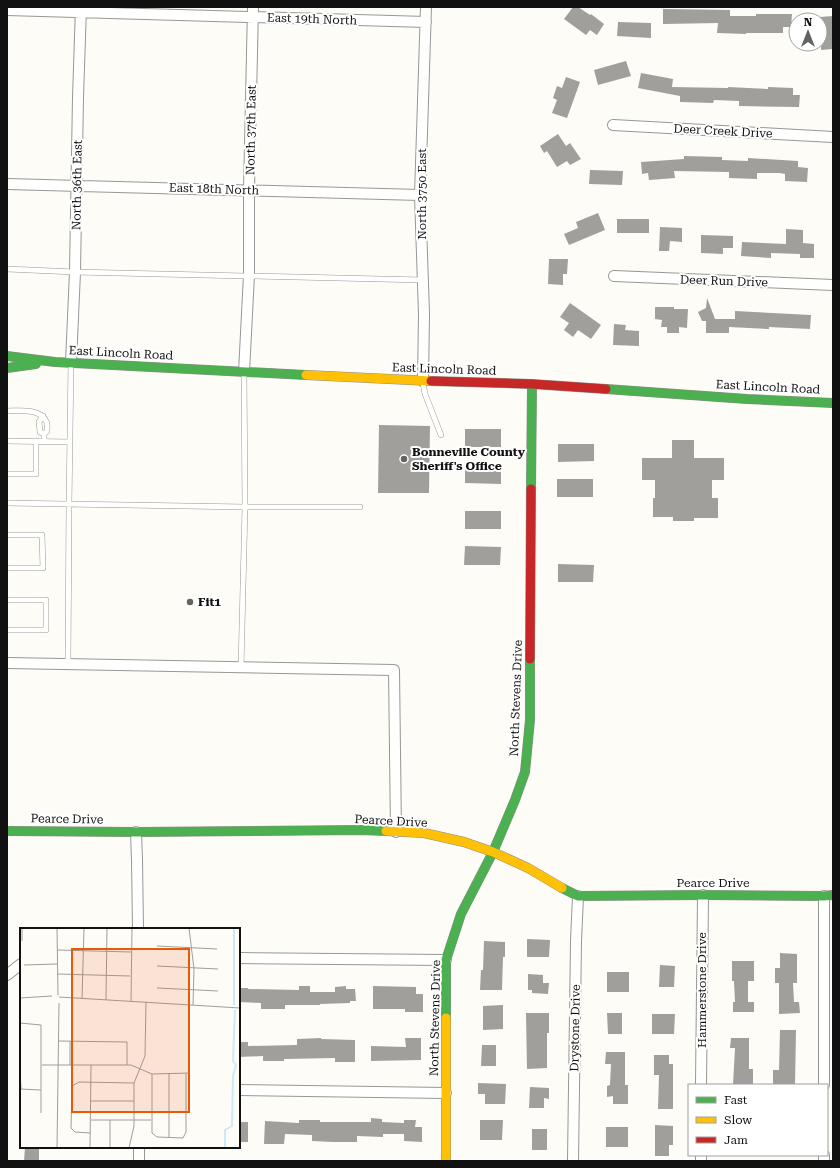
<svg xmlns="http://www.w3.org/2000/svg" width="840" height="1168" viewBox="0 0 840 1168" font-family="'Roboto Serif',serif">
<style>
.building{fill:#a19f9c}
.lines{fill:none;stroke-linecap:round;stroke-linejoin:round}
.lane-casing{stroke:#979795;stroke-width:6}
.street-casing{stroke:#979795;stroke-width:12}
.fast-casing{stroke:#8e8d8b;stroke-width:10}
.slow-casing{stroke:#8e8d8b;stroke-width:10}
.jam-casing{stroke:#8e8d8b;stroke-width:10}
.lane{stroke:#fffffe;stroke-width:5}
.street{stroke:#fffffe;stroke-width:10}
.fast{stroke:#4caf50;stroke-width:9}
.slow{stroke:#ffc107;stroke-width:9}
.jam{stroke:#c62828;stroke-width:9}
.poi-dot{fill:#646362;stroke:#fff;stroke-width:1.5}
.labels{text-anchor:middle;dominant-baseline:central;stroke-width:4;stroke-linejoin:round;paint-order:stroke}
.street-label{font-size:12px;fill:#111;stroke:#fff}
.poi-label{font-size:12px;font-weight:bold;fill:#111;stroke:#fff;text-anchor:start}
.inset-river{fill:none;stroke:#cde8f7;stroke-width:2}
.inset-road{fill:none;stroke:#9f9e9b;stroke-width:1}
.view{fill:#e8590c;fill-opacity:0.15;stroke:#e8590c;stroke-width:2}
.inset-edge{fill:none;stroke:#111;stroke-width:2}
</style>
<rect width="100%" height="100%" fill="#fdfcf7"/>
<path class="building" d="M573,7H578L590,15L591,14L604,24L597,35L590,30L586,35L564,19Z
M663,9L730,10V16H756V14H792L791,27H783V33H746V34L717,33L718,23L663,24Z
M833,16V49L821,50L820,17Z
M618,22L651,23V38L617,36Z
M626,61L631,76L598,85L594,70Z
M641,73L673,79L672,87L728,88V87L768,89V87L793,88V95H800L799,107L739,106V101L714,100L713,103L680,102V96L638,88Z
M566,77L580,82L567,118L552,113L557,100L553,98L557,86L562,88Z
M558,134L566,146L570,143L581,159L570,165L567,161L557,167L547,151L544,153L540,146Z
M684,156L722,157V160L748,161V158L798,161V167L808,168L807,182L785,181V174L779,173H757V179L729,178V172L674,171L675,178L649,180L648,173L642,174L641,162L684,159Z
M590,170L623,171L622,185L589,184Z
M598,213L605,230L569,245L564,234L578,228L576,222Z
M617,219H649V233H617Z
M660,227L682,228V242L670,241L669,251H659Z
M786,229L803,230V243L814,244V258H800V254L771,253V258L741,256L742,242L786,244Z
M701,235L733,236V248H723V254L701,253Z
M549,259H568L567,274H563V285L548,284Z
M707,298L715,319H735V311L811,315L810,329L769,327V329L729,327V333H706V321H702L698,312L706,308Z
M570,303L601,325L591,339L578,330L573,337L564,330L569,323L560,317Z
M655,307H674V309H688L687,328L679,327V333H667V327H661L662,320L655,319Z
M614,324L626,325L625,330L639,331V346L613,345Z
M379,425L430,426L429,493H378Z
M465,429H501V447H465Z
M672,440H694V458H724V480H712V498H718V518H694V521H673V517H653V498H655V480H642V458H672Z
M558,444H594V461L558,462Z
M465,465H501V484L465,483Z
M557,479H593V497H557Z
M465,511H501V529H465Z
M465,546L501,547L500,565H464Z
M558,564L594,565L593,582H558Z
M527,939L550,940L549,957H527Z
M484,941L505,942V957H503L502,990H480L481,970H483Z
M780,953L797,954V983H793L794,1002H799L800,1013L779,1014V983H775V968H780Z
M732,961H754V981H748V1002H754V1012H733V1002H735L734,981H732Z
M660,965L675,966L674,987H659Z
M607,972H629V992H607Z
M528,974L543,975V983H549L548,994L532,993V990H528Z
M299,986H310V992H335V987L346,986V989H355L356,1001H350V1003L320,1004V1005H285V1009H261V1003L239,1002V988H248V989L299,990Z
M373,986L416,987V994H423V1012H405V1009H373Z
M503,1005V1029L483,1030V1006Z
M526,1013H549V1033H547V1068L527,1069Z
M607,1013H622V1034H608Z
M652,1014H675L674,1034H652Z
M780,1030H796L795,1085H773V1070H779Z
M321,1038V1039L355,1040V1062H335V1058L284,1059V1061H263V1056L239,1057V1042H248V1046L297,1045V1039Z
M405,1038H421V1060L371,1061V1046L406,1047Z
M731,1038H749V1069H753V1085H733L735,1048H730Z
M482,1045H496V1066H481Z
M606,1052H625V1085H628V1104H613V1096L607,1097V1086L610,1085L611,1064H605Z
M654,1055H669V1064H673V1109H658L659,1075H654Z
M478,1083L506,1084L505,1104H485V1094H478Z
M530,1087L549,1088V1099L544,1098V1108H529Z
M371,1118L382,1119V1122L404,1123V1120H416L415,1127H422V1142L404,1141V1134H383V1137L357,1136V1142H333L312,1141V1135L285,1134L284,1144H264L265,1121L299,1123V1120H320V1122H371Z
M480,1120H503L502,1140H480Z
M239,1122H248V1142H239Z
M655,1125L673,1126V1145H669V1156H655Z
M606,1127H628V1147H606Z
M532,1129H547V1150H532Z
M25,1147H39V1161H24Z"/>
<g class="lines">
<defs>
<path id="lane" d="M7,269L75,272L423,280
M244,373L245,507H360
M423,383L425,394L441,435
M7,411C19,411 40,408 46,421C48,423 47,428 47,431L44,434V442
M43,416L39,422L40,432L44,434
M7,441L70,442
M7,474H36V442
M7,503L245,507L241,667
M7,535H42L43,568H7
M7,600H46V630H7
M68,664L69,504L71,363"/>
<path id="street" d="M7,10L426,22
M613,125L833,137
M7,184L420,195
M614,276L833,285
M71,362L75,272L78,97L81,7
M244,372L249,275V190L253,7
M423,381L424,314L420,195L426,7
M7,663L394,670L396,832
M136,832L137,860L138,929
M824,896V1085
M239,958L446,960
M7,975L21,964
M701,1085L703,895
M239,1090L446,1093
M824,1155V1161
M139,1161V1147
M573,1161L576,941L578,896
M701,1161V1155"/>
<path id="fast" d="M7,356L55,362L306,375
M7,368L36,364
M606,389L747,399L833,403
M531,489L532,384
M7,831L136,832L360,830L386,831
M562,888L578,896L703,895L824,896L833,895
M446,1018V960L461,914L493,852L515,800L525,772L530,720V659"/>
<path id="slow" d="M306,375L431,381
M386,831L424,833L464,842L493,852L528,868L562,888
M446,1018V1161"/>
<path id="jam" d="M431,381L532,384L606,389
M530,659L531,489"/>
</defs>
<use href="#lane" class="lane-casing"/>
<use href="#street" class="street-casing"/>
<use href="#fast" class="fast-casing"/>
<use href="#slow" class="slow-casing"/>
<use href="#jam" class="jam-casing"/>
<use href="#lane" class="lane"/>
<use href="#street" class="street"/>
<use href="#fast" class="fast"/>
<use href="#slow" class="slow"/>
<use href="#jam" class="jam"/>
</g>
<g class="poi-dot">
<circle cx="404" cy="459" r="4"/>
<circle cx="190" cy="602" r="4"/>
</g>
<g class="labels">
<g class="street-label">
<text transform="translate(312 19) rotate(2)">East 19th North</text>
<text transform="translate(251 130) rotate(-89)">North 37th East</text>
<text transform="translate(723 131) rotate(3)">Deer Creek Drive</text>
<text transform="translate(77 185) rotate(-89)">North 36th East</text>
<text transform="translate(214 189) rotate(2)">East 18th North</text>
<text transform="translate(422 194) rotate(-90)">North 3750 East</text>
<text transform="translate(724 281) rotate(2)">Deer Run Drive</text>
<text transform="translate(121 353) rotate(3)">East Lincoln Road</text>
<text transform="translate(444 369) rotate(2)">East Lincoln Road</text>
<text transform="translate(768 387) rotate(3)">East Lincoln Road</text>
<text transform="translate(516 698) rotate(-88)">North Stevens Drive</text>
<text transform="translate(67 819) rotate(1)">Pearce Drive</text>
<text transform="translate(391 821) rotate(3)">Pearce Drive</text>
<text x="713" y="883">Pearce Drive</text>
<text transform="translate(702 990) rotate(-90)">Hammerstone Drive</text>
<text transform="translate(435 1018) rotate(-89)">North Stevens Drive</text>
<text transform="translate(575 1028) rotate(-89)">Drystone Drive</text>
</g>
<g class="poi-label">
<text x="412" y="452">Bonneville County<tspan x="412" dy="14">Sheriff's Office</tspan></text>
<text x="198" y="602">Fit1</text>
</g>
</g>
<g transform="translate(20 928)">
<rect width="220" height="220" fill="#fdfcf7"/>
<path class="inset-river" d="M214,77V0M205,220V202L212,198L213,148L216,137L213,133L215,82"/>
<path class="inset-road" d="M37,0L38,67M169,0L174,41L173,77M2,13V0M137,18L197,21M37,22L111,24M4,37L37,36M137,38L198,41M37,46L110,48M137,60L198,63M39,69L220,80M0,70L32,68M62,71L64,0M86,72L87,0M111,74L112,0M0,95L21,97V185M38,113L107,114V137M22,137H111L132,146L170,145M50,137V113M0,142L1,161M132,146V205L137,209L163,210L166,204V146M0,161L21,162M71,173H114M71,192H131M70,205L55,204L51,200L52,158L59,154L114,155M149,209V146M37,220L39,75M70,220L71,137M90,220V192M109,220L114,198V155L125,128L126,74"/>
<path class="view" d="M52,21H169V184H52Z"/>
<rect width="220" height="220" class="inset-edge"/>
</g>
<rect width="840" height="1168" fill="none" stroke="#111111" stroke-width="16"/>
<rect x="688" y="1084" width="140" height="72" fill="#ffffff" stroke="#a0a0a0"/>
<rect x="696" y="1097" width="20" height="6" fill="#4caf50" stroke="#a0a0a0"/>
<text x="724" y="1104" font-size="12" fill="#111111">Fast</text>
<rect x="696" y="1117" width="20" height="6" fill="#ffc107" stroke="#a0a0a0"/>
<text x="724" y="1124" font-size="12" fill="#111111">Slow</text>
<rect x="696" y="1137" width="20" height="6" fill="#c62828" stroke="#a0a0a0"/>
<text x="724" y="1144" font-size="12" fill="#111111">Jam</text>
<g transform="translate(808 32)"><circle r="19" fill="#ffffff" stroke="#a0a0a0"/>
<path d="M0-3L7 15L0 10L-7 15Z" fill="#646362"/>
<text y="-6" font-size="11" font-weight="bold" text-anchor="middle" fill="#111111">N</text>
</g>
</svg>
